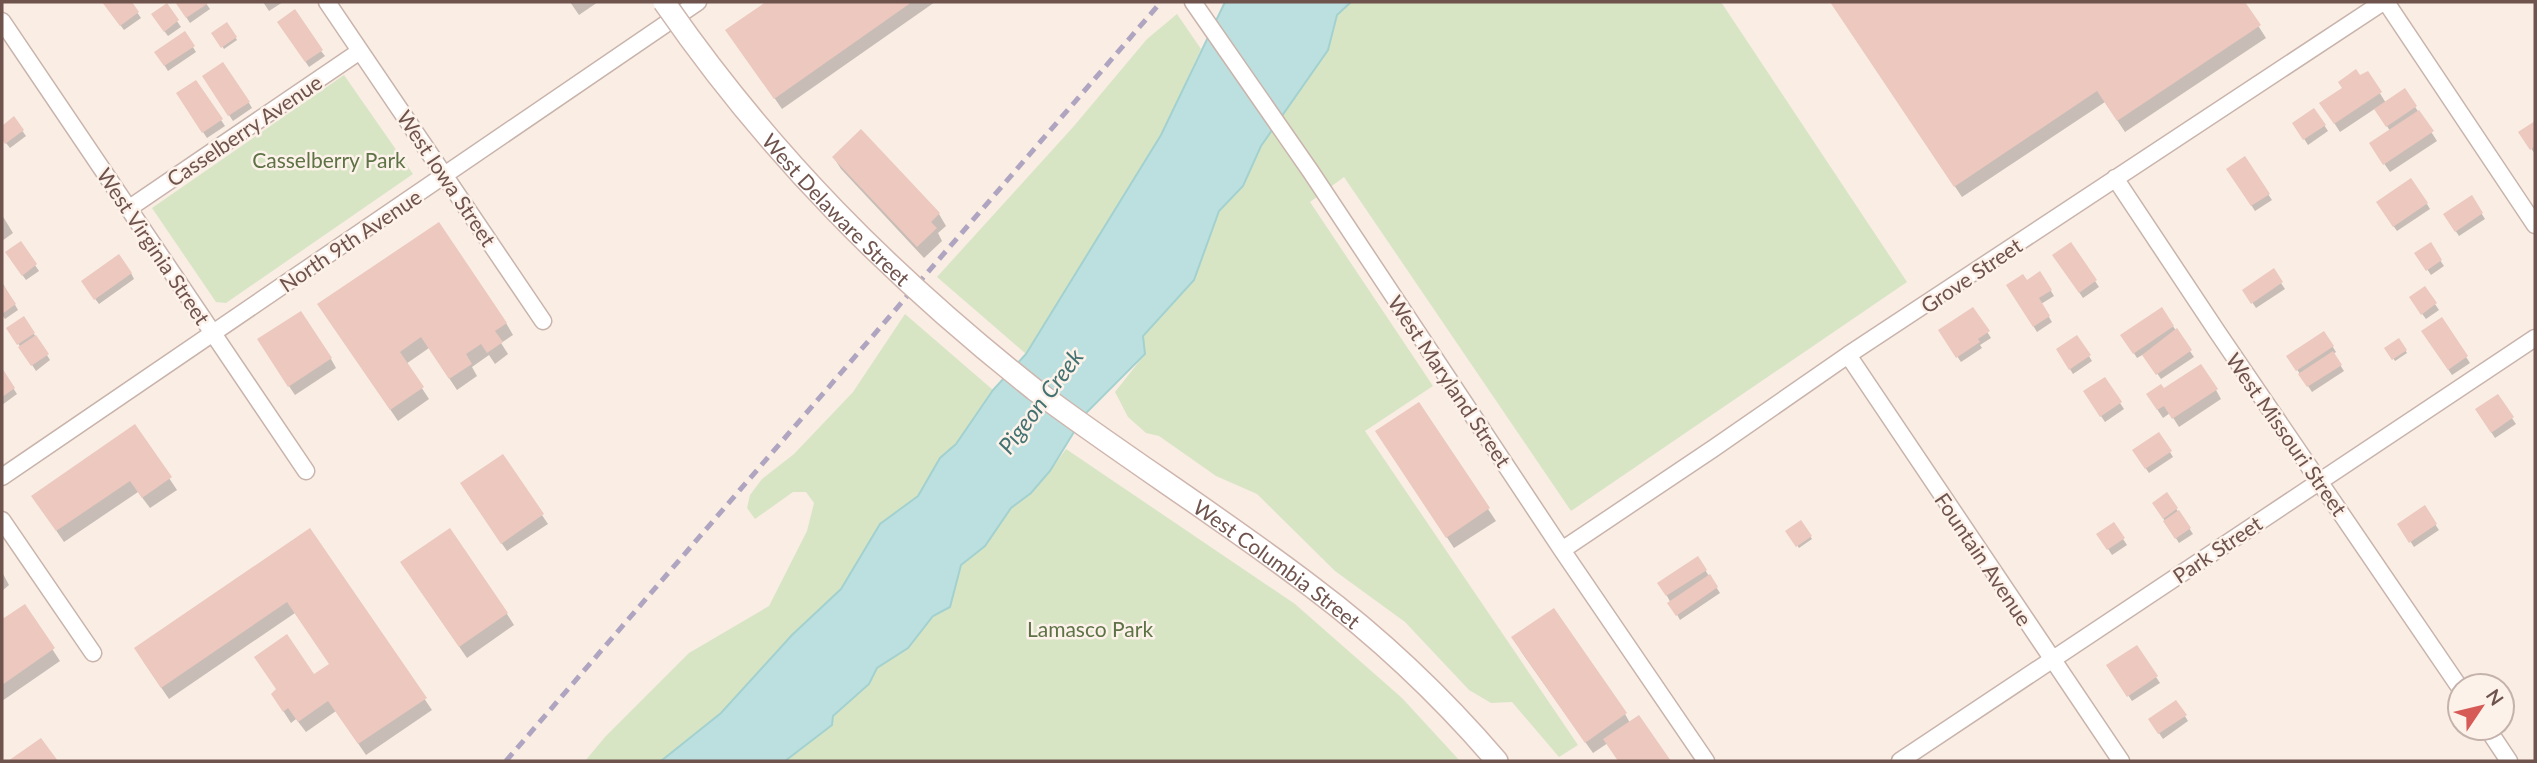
<svg xmlns="http://www.w3.org/2000/svg" width="2537" height="763" viewBox="0 0 2537 763" font-family="Lato,sans-serif">
<style>
.green{fill:#d8e5c5}
.water{fill:#bbe0df;stroke:#a3d1cf;stroke-width:2}
.shadow{fill:#0003}
.building{fill:#ecc8bf}
.lines{fill:none;stroke-linecap:round;stroke-linejoin:round}
.street-casing{stroke:#c9b4ac;stroke-width:19}
.secondary-casing{stroke:#ceb5ad;stroke-width:24}
.street{stroke:#fff;stroke-width:16}
.secondary{stroke:#fff;stroke-width:21}
.rail{stroke:#afa5c1;stroke-width:5;stroke-dasharray:10 7;stroke-linecap:butt}
.secondary-bridge-casing{stroke:#ceb5ad;stroke-width:24;stroke-linecap:butt}
.secondary-bridge{stroke:#fff;stroke-width:21}
.labels{text-anchor:middle;dominant-baseline:central;stroke-width:5;stroke-linejoin:round;paint-order:stroke}
.street-label{font-size:21px;fill:#6f534d;stroke:#fdf2ea}
.park-label{font-size:21px;fill:#5d7346;stroke:#fdf2ea}
.water-label{font-size:23px;font-style:italic;fill:#427272;stroke:#fdf2ea}
</style>
<rect width="100%" height="100%" fill="#f9ede4"/>
<path class="green" d="M1351,2H1721L1907,282L1571,511L1344,177L1310,202L1433,386L1365,431L1578,745L1559,757L1512,702L1491,703L1469,690L1405,622L1335,571L1257,494L1216,476L1159,436L1146,433L1128,417L1115,392L1145,354L1143,336L1194,280L1219,211L1243,186L1261,146L1328,50L1337,15Z
M1177,14L1201,49L1161,135L1026,354L937,277L1074,126L1147,39Z
M344,75L413,174L226,303L216,302L152,208Z
M905,314L993,390L956,444L940,458L918,496L880,524L841,589L792,635L721,713L661,761H585L605,737L689,653L769,606L807,531L814,503L806,492H793L755,519L747,508L750,495L762,479L794,454L853,392Z
M1066,449L1295,604L1402,698L1460,761H785L869,684L877,668L908,648L933,616L950,607L961,565L985,546L1011,508L1031,493L1050,471Z"/>
<path class="water" d="M1225,2H1351L1337,15L1328,50L1261,146L1243,186L1219,211L1194,280L1143,336L1145,354L1085,414L1050,471L1031,493L1011,508L985,546L961,565L950,607L933,616L908,648L877,668L869,684L833,716L832,725L785,761H661L721,713L792,635L841,589L880,524L918,496L940,458L956,444L993,390L1026,354L1161,135Z"/>
<path class="shadow" d="M103,2H130L141,18L124,30Z
M179,2H205L210,9L190,23L177,3Z
M263,2H283L269,11Z
M570,2H598L579,15Z
M769,2H935L782,109L728,31Z
M1831,2H2243L2266,38L2125,132L2105,102L1962,197Z
M166,5L181,27L168,36L156,20Z
M227,24L237,40L224,49L214,33Z
M283,28L321,51L325,56L309,67Z
M184,33L196,52L168,71L156,52Z
M2367,73L2386,103L2405,91L2437,141L2390,172L2376,152L2390,131L2376,108L2340,132L2327,112Z
M204,77L249,103L252,108L233,121Z
M196,82L225,126L207,138L181,99Z
M2314,110L2328,131L2308,145L2294,123Z
M14,119L26,136L10,148L2,138V128Z
M2535,123V154L2520,133Z
M834,158L939,214L946,226L938,233L942,241L924,258L841,169Z
M2244,159L2272,200L2255,211L2228,169Z
M2471,197L2485,219L2459,236L2445,215Z
M2427,204L2430,209L2397,231L2381,208Z
M2,215L13,233L2,241Z
M20,243L39,271L26,280L10,258Z
M2071,245L2099,287L2083,298L2058,261Z
M2430,245L2444,266L2431,275L2417,254Z
M2273,271L2285,289L2256,308L2244,290Z
M131,273L134,279L99,304L86,287Z
M2040,273L2054,296L2041,304L2052,322L2037,332L2008,285L2026,282Z
M2,282L18,310L5,319L2,315Z
M2424,288L2439,310L2426,319L2414,303Z
M1973,309L1991,338L1980,345L1982,348L1961,362L1940,331Z
M2162,310L2194,357L2161,379L2144,354L2137,358L2123,336Z
M327,316L506,323L513,335L501,343L508,354L495,364L489,355L472,367L477,376L457,390L429,348L406,364L429,399L398,421Z
M2441,319L2470,363L2452,375L2426,337Z
M8,328L34,334L50,360L36,371Z
M2324,333L2336,352L2333,354L2344,371L2312,392L2288,356Z
M2077,337L2092,361L2073,374L2058,350Z
M2399,340L2407,353L2395,361L2387,348Z
M264,349L331,359L336,368L295,395Z
M2,371L17,394L2,405Z
M2104,379L2124,409L2105,422L2085,392Z
M2216,390L2221,399L2179,427L2170,413L2163,418L2153,403L2163,391Z
M2497,396L2516,424L2495,438L2477,410Z
M1418,404L1496,521L1454,548L1384,443Z
M135,427L177,490L150,508L138,492L64,542L41,508Z
M2159,434L2173,457L2149,473L2137,456Z
M503,457L548,524L507,551L467,493Z
M2167,495L2193,534L2179,543L2154,504Z
M2424,508L2439,530L2414,547L2399,524Z
M1801,522L1812,539L1799,548L1788,531Z
M2114,525L2127,545L2112,555L2099,535Z
M310,530L432,710L366,755L336,711L306,732L296,719L291,723L280,706L331,665L295,613L169,699L143,661Z
M1698,559L1720,593L1680,620L1660,583Z
M2,572L9,585L2,591Z
M409,574L507,614L514,625L467,658Z
M24,606L60,661L2,701V618L3,620Z
M2136,647L2160,683L2132,701L2112,671Z
M1520,650L1625,714L1630,723L1639,717L1669,761H1619L1608,743L1593,753Z
M2176,702L2188,721L2163,739L2150,720Z"/>
<path class="building" d="M102,2H132L139,12L120,26Z
M175,2H210L186,18Z
M766,2H912L774,99L725,30Z
M1830,2H2245L2261,25L2117,121L2097,91L1954,187Z
M167,3L179,20L164,32L151,14Z
M295,9L323,50L305,62L277,22Z
M227,22L237,37L221,48L211,33Z
M185,31L195,46L164,66L154,52Z
M223,62L250,102L228,116L202,76Z
M2356,69L2360,75L2368,71L2382,92L2334,124L2319,103L2342,88L2338,82Z
M196,80L223,119L202,133L176,93Z
M2405,88L2417,106L2386,127L2374,109Z
M2314,108L2326,125L2303,140L2292,123Z
M2419,110L2434,131L2383,165L2369,143Z
M14,116L24,130L5,144L2,139V126Z
M2535,121V146L2530,150L2518,132Z
M861,129L940,213L931,222L937,228L917,247L832,157Z
M2245,156L2270,194L2251,206L2226,169Z
M2411,178L2428,203L2393,227L2376,202Z
M2472,195L2483,213L2455,232L2443,214Z
M439,222L507,323L495,331L503,342L487,353L481,344L466,354L472,364L449,379L421,337L400,352L424,387L390,410L317,304Z
M21,241L37,264L22,276L5,252Z
M2071,242L2097,280L2079,293L2052,255Z
M2431,242L2442,260L2426,271L2414,253Z
M119,254L132,273L94,300L81,281Z
M2274,268L2283,282L2251,304L2242,290Z
M2040,271L2052,290L2039,298L2050,316L2033,327L2006,285L2023,274L2027,280Z
M4,286L16,304L2,314V288Z
M2425,286L2437,303L2421,315L2409,297Z
M1973,307L1990,331L1978,339L1980,342L1956,358L1938,330Z
M2162,307L2174,326L2133,354L2120,335Z
M301,311L332,358L288,387L257,339Z
M24,316L35,333L17,345L6,328Z
M2442,317L2468,356L2448,370L2421,331Z
M2177,328L2192,350L2156,375L2142,355Z
M2324,331L2334,346L2296,371L2286,356Z
M36,335L49,354L31,366L18,347Z
M2077,335L2091,355L2069,370L2056,349Z
M2399,338L2407,350L2392,360L2384,348Z
M2333,351L2342,365L2307,387L2298,374Z
M2201,364L2218,389L2172,419L2164,406L2157,410L2146,394L2161,384L2164,388Z
M2,368L15,388L2,397Z
M2105,377L2122,402L2100,417L2083,391Z
M2498,394L2514,417L2491,433L2475,409Z
M1419,402L1490,508L1446,538L1375,431Z
M135,424L172,477L142,498L130,481L56,531L31,496Z
M2159,432L2172,451L2145,469L2132,450Z
M503,454L544,514L501,544L460,483Z
M2167,492L2178,508L2163,519L2152,503Z
M2425,505L2437,524L2409,543L2397,524Z
M2179,510L2191,528L2175,539L2163,521Z
M1801,520L1812,536L1796,547L1785,531Z
M2114,522L2125,538L2107,550L2096,534Z
M310,528L427,698L358,744L328,701L298,722L288,708L283,712L271,694L276,689L254,657L287,634L314,674L329,664L287,602L161,688L134,648Z
M450,528L508,613L459,647L400,562Z
M1698,556L1707,570L1666,596L1657,583Z
M1710,574L1718,587L1676,616L1667,603Z
M25,604L55,648L2,685V615L4,618Z
M1554,608L1627,713L1585,743L1511,637Z
M2137,645L2158,676L2127,697L2106,665Z
M2176,700L2187,715L2158,734L2148,719Z
M1639,715L1671,761H1618L1603,739Z
M41,738L58,761H8Z"/>
<g class="lines">
<defs>
<path id="street" d="M327,2L543,321
M1193,2L1311,172L1562,550L1706,761
M2386,2L2535,225
M2,21L306,471
M2115,178L2218,333L2460,688
M128,209L360,51
M1848,355L2121,761
M2,477L698,2
M2,520L93,653
M1562,550L1714,448L1848,355L2383,2
M2487,728L2509,761
M1900,761L2535,338"/>
<g id="secondary">
<path id="s1" d="M1035,390C1126,458 1222,518 1312,587C1380,638 1442,697 1497,761"/>
</g>
</defs>
<use href="#street" class="street-casing"/>
<use href="#secondary" class="secondary-casing"/>
<use href="#street" class="street"/>
<use href="#secondary" class="secondary"/>
<path class="rail" d="M506,761L1161,2"/>
<defs>
<g id="secondary-bridge">
<path id="s2" d="M664,2C769,154 891,276 1035,390"/>
</g>
</defs>
<use href="#secondary-bridge" class="secondary-bridge-casing"/>
<use href="#secondary-bridge" class="secondary-bridge"/>
</g>
<g class="labels">
<g class="street-label">
<text transform="translate(244 130) rotate(-34)">Casselberry Avenue</text>
<text transform="translate(447 178) rotate(56)">West Iowa Street</text>
<text stroke="none"><textPath href="#s2" startOffset="270">West Delaware Street</textPath></text>
<text transform="translate(350 240) rotate(-34)">North 9th Avenue</text>
<text transform="translate(154 246) rotate(56)">West Virginia Street</text>
<text transform="translate(1971 275) rotate(-34)">Grove Street</text>
<text transform="translate(1450 381) rotate(56)">West Maryland Street</text>
<text transform="translate(2287 434) rotate(55)">West Missouri Street</text>
<text transform="translate(2217 549) rotate(-34)">Park Street</text>
<text transform="translate(1984 559) rotate(56)">Fountain Avenue</text>
<text stroke="none"><textPath href="#s1" startOffset="298">West Columbia Street</textPath></text>
</g>
<g class="park-label">
<text x="329" y="159">Casselberry Park</text>
<text x="1090" y="628">Lamasco Park</text>
</g>
<g class="water-label">
<text transform="translate(1040 401) rotate(-53)">Pigeon Creek</text>
</g>
</g>
<rect width="2537" height="763" fill="none" stroke="#6f534d" stroke-width="7"/>
<g transform="translate(2481 707) rotate(55)"><circle r="33" fill="#fdf2ea" stroke="#c4b2ab" stroke-width="2"/>
<path d="M0-5L12 26L0 18L-12 26Z" fill="#d65b57"/>
<text y="-10" font-size="19" font-weight="bold" text-anchor="middle" fill="#6f534d">N</text>
</g>
</svg>
